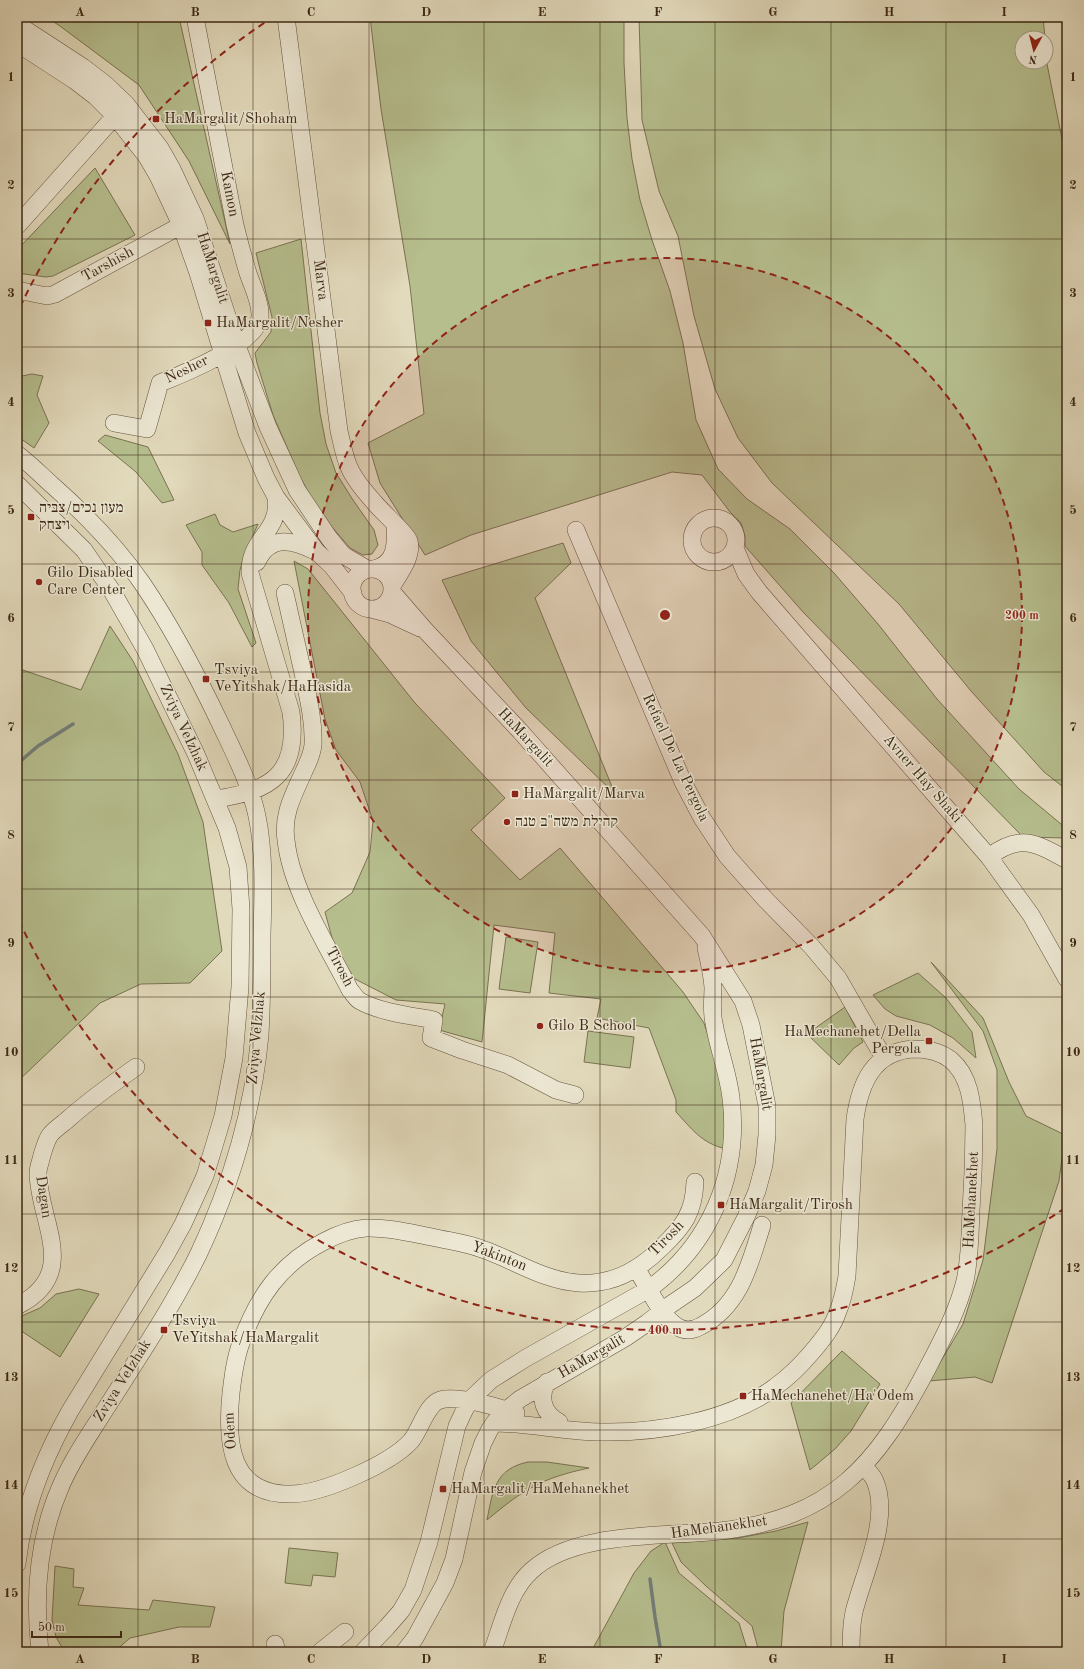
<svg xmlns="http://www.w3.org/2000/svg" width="1084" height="1669" viewBox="0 0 1084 1669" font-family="'Old Standard TT','Frank Ruhl Libre',serif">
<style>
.green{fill:#b6be8e;stroke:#7a7352}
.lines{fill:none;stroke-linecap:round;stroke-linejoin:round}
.stream{stroke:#747e79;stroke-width:3.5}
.minor-casing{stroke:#66543f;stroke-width:18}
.minor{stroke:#ece7d3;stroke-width:17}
.grid{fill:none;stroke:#3d2815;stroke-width:1;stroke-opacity:0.55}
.ring{fill:none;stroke:#8f2418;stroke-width:2;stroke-dasharray:7 5}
.poi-dot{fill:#8f2418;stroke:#ece7d3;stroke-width:1.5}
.labels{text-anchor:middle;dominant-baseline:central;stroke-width:3;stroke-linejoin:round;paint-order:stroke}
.poi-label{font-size:15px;fill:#3d2815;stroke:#ece7d3;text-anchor:start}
.street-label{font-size:15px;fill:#3d2815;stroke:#ece7d3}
.centre{fill:#8f2418;stroke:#ece7d3;stroke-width:2}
.ring-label{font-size:12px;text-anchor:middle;font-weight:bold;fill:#8f2418;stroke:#ece7d3;stroke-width:3;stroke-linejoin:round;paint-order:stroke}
.neatline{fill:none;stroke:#3d2815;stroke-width:1.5}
.grid-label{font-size:13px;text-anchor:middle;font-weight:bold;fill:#3d2815}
</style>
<rect width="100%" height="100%" fill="#e2dabc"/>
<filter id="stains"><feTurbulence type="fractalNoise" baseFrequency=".005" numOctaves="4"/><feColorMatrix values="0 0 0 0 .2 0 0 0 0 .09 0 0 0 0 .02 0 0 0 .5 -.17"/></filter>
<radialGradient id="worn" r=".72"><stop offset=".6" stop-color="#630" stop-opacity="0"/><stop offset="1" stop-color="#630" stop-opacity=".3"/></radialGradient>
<path class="green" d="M46,17H179L230,244L189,161L139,85L60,26Z
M370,17H624V63L627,118L632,159L640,200L652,240L670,291L683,343L696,420L718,469L747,499L790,529L834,573L878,624L937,699L1019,789L1067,829V838L1023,837L803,612L745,546V536L741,523L730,512L702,475L672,472L471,535L425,555L380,483L368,443L424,414L410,286L381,109Z
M639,17H1043L1045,38H1022V62H1046V59L1067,164V790L1044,772L971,691L899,604L772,483L738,438L715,389L694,316L678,236L659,191L642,120Z
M95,168L135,235L53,276L46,277L17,273V250Z
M301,239L320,413L326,444L336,473L353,500L374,530L378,545L372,554L363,555L350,548L320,513L299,475L273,415L257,363L255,353L271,332L272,317L256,253Z
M32,374L43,376L37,395L49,423L34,448L17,436V377Z
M105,435L148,447L174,500L162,503L136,472L98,441Z
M215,514L220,525L233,532L258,524L243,559L240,570L238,589L256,643L252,647L229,603L202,565V552L186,525Z
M563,543L571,563L535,598L615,794L526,708L471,641L442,580Z
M294,561L308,569L415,703L505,798L471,830L520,880L560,848L683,992L704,1023L722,1077L726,1149C701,1143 692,1129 676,1112V1100L649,1028L597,1018L601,999L549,993L555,933L494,925L482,1042L439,1030L445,1004L396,1000L355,979L335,949L325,912L352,893L370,852L373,821L360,782L336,750L325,719Z
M110,626L133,661L178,754L203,822L222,951L190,983L141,984L100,1003L17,1082V668L81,690Z
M506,937L538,942L530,993L499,989Z
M931,962L983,1018L1009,1082L1026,1116L1065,1135L1059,1181L992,1383L975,1377L929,1381L963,1324L983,1260L997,1149V1070L983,1031Z
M918,973L946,998L972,1032L976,1058L953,1038L930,1025L896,1016L885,1009L873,995Z
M845,1007L863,1042L854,1048L839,1065L807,1034Z
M588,1031L634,1037L630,1068L584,1062Z
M79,1289L99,1294L60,1357L17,1328V1318L40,1308L56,1294Z
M842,1351L880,1384L851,1431L835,1449L810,1470L791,1403Z
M528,1462H547L589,1468C542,1478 524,1489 487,1520C493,1490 495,1469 528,1462Z
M808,1522L784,1611L781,1652H759L752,1626L706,1586L681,1562L672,1543L738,1538L776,1531Z
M665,1542L679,1573L739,1623L748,1652H591L634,1573L651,1551Z
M289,1548L338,1553L335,1577L313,1575L311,1586L285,1583Z
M55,1566L74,1569L73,1587L84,1588L78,1605L149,1610L153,1600L215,1607L210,1627H179L130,1638L114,1652L64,1651L56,1637L52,1620Z"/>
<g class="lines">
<path class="stream" d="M17,764L38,746L73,724
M650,1579L655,1617L661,1652"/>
<defs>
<path id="minor" d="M286,17L339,431C342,443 344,456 349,467C354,479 365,492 374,502C380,510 407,534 409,541C413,557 399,574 392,586
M17,24L83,67L105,84L126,104L160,148L172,169L195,218L237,346L268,427L297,490L329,538L343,555L367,569
M17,43L74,80L95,96L114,115L147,157L158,176L181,225L198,273L247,433L266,478L276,497L317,552L332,566L353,593
M17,226L123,107
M17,290L47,296L55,294L191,220
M114,423L147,429L160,383C183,374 258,344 260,317C261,302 252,286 248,273C243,257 239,241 235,225L195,17
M17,454C29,463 41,475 52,485C85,514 117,547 142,583C172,627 197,675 220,723C234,753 250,783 257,816C265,855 263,896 262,935C262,969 262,1002 260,1035C253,1110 231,1185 199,1253C172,1308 136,1361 103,1413C88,1437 71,1461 60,1488C38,1539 34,1598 40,1652
M17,484L84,550L112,591L145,649L196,754L227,828L238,867L241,909L240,987L234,1058L223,1116L205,1176L183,1224L167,1253L70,1411C43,1459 23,1509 17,1564
M692 540a22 22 0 1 1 44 0a22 22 0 1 1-44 0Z
M576,530L683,782L702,818L727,856L766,900L812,947L838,978L884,1058
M735,548L746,574L759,592L989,857L1031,915L1067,979
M257,562C270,534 292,540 315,551
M374,569C396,564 396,545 395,526
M352 589a20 20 0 1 1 40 0a20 20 0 1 1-40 0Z
M392,592L425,630L520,731L702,936L743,1001L751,1025L767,1106V1135L764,1165L757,1191L746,1217L724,1260L695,1288L670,1305L647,1323L625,1338L520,1399L499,1416L490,1429L483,1443L473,1472L454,1559L445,1583L415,1638L404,1652
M285,593C291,620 297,647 303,673C308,697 314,721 313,745C312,754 308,763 304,771C294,794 282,814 286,840C291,889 327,945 350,990C353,993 356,999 360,1001C379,1012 413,1016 434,1020L431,1038L462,1050L508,1065L556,1090L575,1095
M371,609L390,614L420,628
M216,799C272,791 299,773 291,712L250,573C249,537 281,533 276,497
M989,857C1020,833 1036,843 1067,860
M636,1268C647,1285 661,1317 678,1327C686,1332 694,1330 701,1326C740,1306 750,1264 762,1225
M17,1306C81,1274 39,1223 38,1173C38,1167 41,1161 42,1155C44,1149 46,1141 50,1135C54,1130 61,1125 66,1121C88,1101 112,1084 136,1067
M547,1382C538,1398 544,1414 559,1422
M516,1413C497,1407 459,1395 440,1400C427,1404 420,1430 411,1441C390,1464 322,1494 291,1494C229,1495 226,1441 231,1393C233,1376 235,1359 241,1343C257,1298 280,1264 323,1242C336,1235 351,1229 366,1228C388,1227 411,1233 432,1237C449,1241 466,1243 482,1249C514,1260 544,1281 579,1283C611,1285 639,1270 661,1248C683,1227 694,1213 695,1182
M275,1644L277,1652
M320,1652L345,1632
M363,1652L387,1627L401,1611L413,1590L429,1542L457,1426L465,1409L472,1398L491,1380L526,1358L649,1289C711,1244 740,1173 731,1098C728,1072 718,1048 714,1023C711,1011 713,999 713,987C712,974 709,961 706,948
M492,1652C502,1625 509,1591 531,1571C574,1531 664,1537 720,1531C832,1518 876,1466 926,1371C941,1342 957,1313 965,1281C970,1258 970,1234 971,1211C973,1182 974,1154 974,1125C972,1103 970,1076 951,1060C941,1052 926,1049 914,1049C873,1051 860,1084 855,1119L847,1276C845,1288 843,1300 838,1311C833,1327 823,1339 812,1352C801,1365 789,1377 775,1387C730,1421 657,1433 602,1432C566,1432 530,1423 494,1423
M851,1652C851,1639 851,1625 854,1612C863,1575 891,1519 875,1481C873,1476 868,1471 864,1466"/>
</defs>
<use href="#minor" class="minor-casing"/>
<use href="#minor" class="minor"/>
</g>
<path class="grid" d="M138,17V1652M253,17V1652M369,17V1652M484,17V1652M600,17V1652M715,17V1652M831,17V1652M946,17V1652M17,130H1067M17,239H1067M17,347H1067M17,455H1067M17,564H1067M17,672H1067M17,780H1067M17,889H1067M17,997H1067M17,1105H1067M17,1214H1067M17,1322H1067M17,1430H1067M17,1539H1067"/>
<circle cx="665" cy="615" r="357" fill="#8f2418" fill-opacity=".12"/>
<g class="ring">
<circle cx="665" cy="615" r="357"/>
<path d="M1065 1208A715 715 0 0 1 20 923M20 307A715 715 0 0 1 270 19"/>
</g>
<g class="poi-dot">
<rect x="152" y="115" width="8" height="8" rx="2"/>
<rect x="204" y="319" width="8" height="8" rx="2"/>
<rect x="27" y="513" width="8" height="8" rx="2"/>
<circle cx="39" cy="582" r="4"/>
<rect x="202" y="675" width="8" height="8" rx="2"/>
<rect x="511" y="790" width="8" height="8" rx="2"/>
<circle cx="507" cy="822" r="4"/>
<circle cx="540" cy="1026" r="4"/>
<rect x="925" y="1037" width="8" height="8" rx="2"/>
<rect x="717" y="1201" width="8" height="8" rx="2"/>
<rect x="160" y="1326" width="8" height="8" rx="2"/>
<rect x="739" y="1392" width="8" height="8" rx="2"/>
<rect x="439" y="1485" width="8" height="8" rx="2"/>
</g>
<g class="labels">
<g class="poi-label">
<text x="164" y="119">HaMargalit/Shoham</text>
<text x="216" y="323">HaMargalit/Nesher</text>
<text x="39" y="508">מעון נכים/צביה<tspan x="39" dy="17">ויצחק</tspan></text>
<text x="47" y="573">Gilo Disabled<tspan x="47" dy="17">Care Center</tspan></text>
<text x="214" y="670">Tsviya<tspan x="214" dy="17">VeYitshak/HaHasida</tspan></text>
<text x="523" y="794">HaMargalit/Marva</text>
<text x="515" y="822">קהילת משה"ב טנה</text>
<text x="548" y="1026">Gilo B School</text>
<text x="921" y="1032" text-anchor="end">HaMechanehet/Della<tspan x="921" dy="17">Pergola</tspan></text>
<text x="729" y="1205">HaMargalit/Tirosh</text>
<text x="172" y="1321">Tsviya<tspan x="172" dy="17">VeYitshak/HaMargalit</tspan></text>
<text x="751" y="1396">HaMechanehet/Ha'Odem</text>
<text x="451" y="1489">HaMargalit/HaMehanekhet</text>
</g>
<g class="street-label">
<text transform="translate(229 194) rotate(79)">Kamon</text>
<text transform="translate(108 265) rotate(-29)">Tarshish</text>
<text transform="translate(212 268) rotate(72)">HaMargalit</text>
<text transform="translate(320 280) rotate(83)">Marva</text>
<text transform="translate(187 370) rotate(-26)">Nesher</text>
<text transform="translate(183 728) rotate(65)">Zviya VeIzhak</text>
<text transform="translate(525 738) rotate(47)">HaMargalit</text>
<text transform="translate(675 758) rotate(65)">Refael De La Pergola</text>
<text transform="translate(922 779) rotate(49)">Avner Hay Shaki</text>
<text transform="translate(339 967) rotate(62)">Tirosh</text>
<text transform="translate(257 1038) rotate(-85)">Zviya VeIzhak</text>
<text transform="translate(760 1074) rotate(80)">HaMargalit</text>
<text transform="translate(43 1197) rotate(81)">Dagan</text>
<text transform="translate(972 1200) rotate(-87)">HaMehanekhet</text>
<text transform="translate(667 1239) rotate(-46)">Tirosh</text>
<text transform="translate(499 1257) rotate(21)">Yakinton</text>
<text transform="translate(592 1357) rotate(-30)">HaMargalit</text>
<text transform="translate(123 1381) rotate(-58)">Zviya VeIzhak</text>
<text transform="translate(231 1431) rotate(-94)">Odem</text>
<text transform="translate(719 1528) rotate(-8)">HaMehanekhet</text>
</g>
</g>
<circle cx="665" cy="615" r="6" class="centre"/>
<g class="ring-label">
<text x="1022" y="619">200 m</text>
<text x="665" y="1334">400 m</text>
</g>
<rect width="1084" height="1669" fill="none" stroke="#e2dabc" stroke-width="44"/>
<g transform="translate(1034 50) rotate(187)"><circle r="19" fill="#ece7d3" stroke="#a69b87"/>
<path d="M0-3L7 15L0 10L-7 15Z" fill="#8f2418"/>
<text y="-6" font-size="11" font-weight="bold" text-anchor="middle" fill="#3d2815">N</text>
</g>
<path d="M32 1631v6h89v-6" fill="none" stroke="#3d2815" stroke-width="2"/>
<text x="38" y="1631" font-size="12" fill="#3d2815" stroke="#ece7d3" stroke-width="3" paint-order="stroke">50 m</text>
<rect x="22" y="22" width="1040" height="1625" class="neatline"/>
<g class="grid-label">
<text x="80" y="16">A</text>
<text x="195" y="16">B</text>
<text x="311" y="16">C</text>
<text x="426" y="16">D</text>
<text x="542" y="16">E</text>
<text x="658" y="16">F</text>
<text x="773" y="16">G</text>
<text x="889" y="16">H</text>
<text x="1004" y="16">I</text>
<text x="11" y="81">1</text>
<text x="1073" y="81">1</text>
<text x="11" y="189">2</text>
<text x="1073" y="189">2</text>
<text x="11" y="297">3</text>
<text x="1073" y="297">3</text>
<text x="11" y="406">4</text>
<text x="1073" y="406">4</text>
<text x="11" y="514">5</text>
<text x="1073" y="514">5</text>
<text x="11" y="622">6</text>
<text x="1073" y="622">6</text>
<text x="11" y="731">7</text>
<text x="1073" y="731">7</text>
<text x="11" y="839">8</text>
<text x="1073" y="839">8</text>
<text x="11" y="947">9</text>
<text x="1073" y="947">9</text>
<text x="11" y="1056">10</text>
<text x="1073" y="1056">10</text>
<text x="11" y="1164">11</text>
<text x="1073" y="1164">11</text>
<text x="11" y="1272">12</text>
<text x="1073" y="1272">12</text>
<text x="11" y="1381">13</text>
<text x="1073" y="1381">13</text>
<text x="11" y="1489">14</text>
<text x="1073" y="1489">14</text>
<text x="11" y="1597">15</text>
<text x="1073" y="1597">15</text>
<text x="80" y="1663">A</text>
<text x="195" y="1663">B</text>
<text x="311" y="1663">C</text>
<text x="426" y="1663">D</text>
<text x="542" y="1663">E</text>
<text x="658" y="1663">F</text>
<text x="773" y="1663">G</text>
<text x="889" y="1663">H</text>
<text x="1004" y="1663">I</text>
</g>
<rect width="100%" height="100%" filter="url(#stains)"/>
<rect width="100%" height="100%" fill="url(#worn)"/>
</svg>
